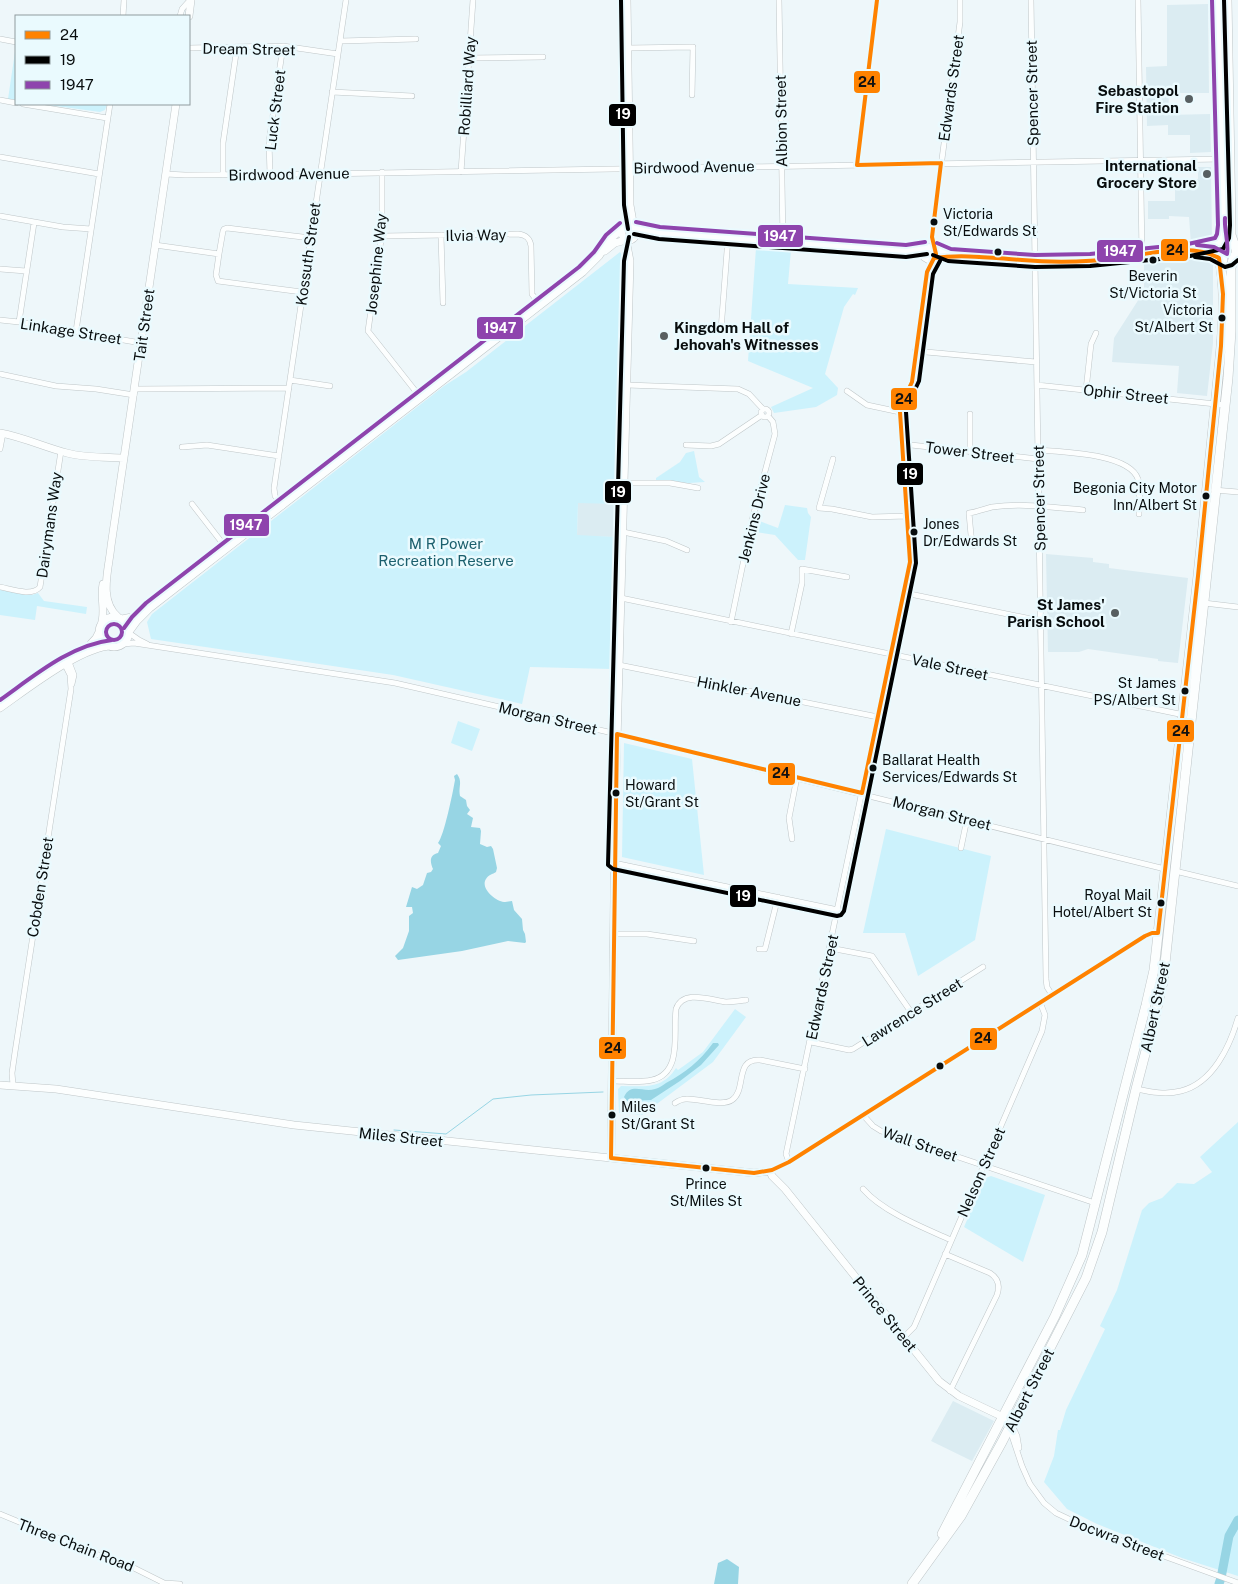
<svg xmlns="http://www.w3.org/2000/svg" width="1238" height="1584" viewBox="0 0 1238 1584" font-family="'Public Sans',sans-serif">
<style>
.built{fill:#dbecf2}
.green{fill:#ccf2fc}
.water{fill:#97d5e4}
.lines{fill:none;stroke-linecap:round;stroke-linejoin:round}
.stream{stroke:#97d5e4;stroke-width:1}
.river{stroke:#97d5e4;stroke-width:9}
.street-casing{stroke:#bfc6c8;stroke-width:6}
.secondary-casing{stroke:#bfc6c8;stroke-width:8}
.highway-casing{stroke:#bfc6c8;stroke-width:10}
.street{stroke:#fcfefe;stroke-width:5}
.secondary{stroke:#fcfefe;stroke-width:7}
.highway{stroke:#fcfefe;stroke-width:9}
.bus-1-casing{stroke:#eafafe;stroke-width:8}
.bus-2-casing{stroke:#eafafe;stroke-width:8}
.bus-3-casing{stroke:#eafafe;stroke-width:8}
.bus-1{stroke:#ff8200;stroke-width:4}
.bus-2{stroke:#000;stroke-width:4}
.bus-3{stroke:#8e44ad;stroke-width:4}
.poi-dot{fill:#585f61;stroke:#eafafe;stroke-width:2}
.bus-dot{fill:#080d0e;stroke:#eafafe;stroke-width:2}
.labels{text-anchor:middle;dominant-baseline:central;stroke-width:5;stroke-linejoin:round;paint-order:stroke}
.bus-label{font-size:14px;fill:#080d0e;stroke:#eafafe;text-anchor:start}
.street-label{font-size:15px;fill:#080d0e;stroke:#eafafe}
.poi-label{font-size:15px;font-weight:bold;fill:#080d0e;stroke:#eafafe;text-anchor:end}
.park-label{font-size:15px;fill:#1b5f6d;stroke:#eafafe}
.line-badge{stroke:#eafafe;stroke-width:2}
.badge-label{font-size:14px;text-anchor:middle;font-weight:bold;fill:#fff}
.pale-badge-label{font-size:14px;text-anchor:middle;font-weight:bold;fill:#111}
</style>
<rect width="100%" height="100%" fill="#eef7fa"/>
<path class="built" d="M1208,4L1209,93H1169L1168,115L1210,114L1211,152L1190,153V135H1168V125L1147,126L1146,67L1167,66V5Z
M1198,167H1211L1212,242L1191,244L1189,217L1169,216V219H1148V201H1175V179H1198Z
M1176,258H1213V343L1207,396L1177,393L1179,366L1112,362L1114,338L1144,291V261Z
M578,502L617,504L616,537L577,536Z
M1046,554L1093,558V562L1109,564V568L1188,578L1178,663L1158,661V659L1088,649L1079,652H1048Z
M953,1401L994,1421L972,1461L931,1441Z"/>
<path class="green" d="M16,45V100L8,99Z
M42,104H107L105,110L100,112Z
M756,248L791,250L788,284L858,288L855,295L853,294L844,307L825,374L838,388L837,395L816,407L774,413L771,407L813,388L748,361Z
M620,252L623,256L617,504L578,503L577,535L616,537L612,669L530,667L522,704L393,675L151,639L147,622L152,614L444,386L466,372Z
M694,451L699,477L705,482L689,483L656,481V478L680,462L686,453Z
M785,505L807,508L808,513L811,517L805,560H798L775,535L755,532L757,520L778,528Z
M0,590L32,595L38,593L44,601L87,607L86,614L37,606L35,620L0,615Z
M458,721L480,729L472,751L451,743Z
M624,743L692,759L704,875L622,857Z
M886,829L991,856L975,940L918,976L905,933H863Z
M735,1009L746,1017L713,1062L642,1115L619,1113L618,1089L621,1086C644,1086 662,1090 676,1068L678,1070L703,1052Z
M1238,1122V1576L1182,1558L1097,1524L1067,1509L1044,1482L1054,1456L1058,1430H1060L1066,1410L1105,1329L1100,1326L1117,1290L1142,1210L1149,1203L1162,1198L1177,1183L1194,1184L1212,1172L1200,1157Z
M991,1176L1045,1195L1023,1262L964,1227L985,1178Z"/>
<path class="water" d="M457,774C463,782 458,787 460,796L466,800L467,806L470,810L467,814L473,818L471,827L480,828L481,831L480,844L487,847L491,846L493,849L497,868L496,872C493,874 488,875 486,879C480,888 495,901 504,902C506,902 510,901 512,901L514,910L522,919L523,930L525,934L526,942L525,943L508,941L462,951L398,960L395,956L403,948L409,931V916L413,913L412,907H406L412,887L417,889L423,885L427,873L431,872L433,869C430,862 429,855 438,853L441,846L438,843C444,836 453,792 455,780L454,776Z
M713,1043H718L719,1045L701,1065L680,1081L651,1100L627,1101L624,1097C631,1082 643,1093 655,1089C659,1088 663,1085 666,1083C686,1072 699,1062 713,1043Z
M727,1559L739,1567L738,1584H714L718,1563Z"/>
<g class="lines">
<path class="stream" d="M394,1130L446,1134L493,1099L531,1095L603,1092"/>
<path class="river" d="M1219,1584L1221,1578L1229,1536L1238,1520"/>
<defs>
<path id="street" d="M779,0L783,242
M1031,0L1046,979L1047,987L1052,995
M1138,0L1142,255
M123,16L124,0
M180,16L182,9L190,0
M0,39L16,42
M340,41L416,39
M189,48L283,46L338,54
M628,48L693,47L692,95
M469,58L543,57
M332,92L412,96
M0,100L16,103
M23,104L107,118
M0,157L99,174
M857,165L877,0
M382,172V233L368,331L421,398
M461,172L473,0
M166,174L185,175L320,174L1222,159
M270,174L269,142L283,46
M223,175V143L237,47
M0,216L63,227L91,229
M441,235L443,303
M382,236L518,234C526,235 530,238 531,246L532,294L540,305
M155,245L219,254L223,231L224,229L227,228L311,238
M934,249L932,235L960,22V0
M219,254L216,275L218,281L302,292
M0,269L26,271
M0,320L19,322L141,343
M19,322L34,223
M715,329L728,330
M721,330L728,238
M76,331L110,104
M915,351L1036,362
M0,374L56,386L96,389L134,395
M290,380L330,386
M627,385L738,389L749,394L763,409
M1037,385L1225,405
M135,389L289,388
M1086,390L1091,344L1096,333
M847,391L867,405L900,412
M761 413a4 4 0 1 1 8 0a4 4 0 1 1-8 0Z
M970,414V452
M902,444L1038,459
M686,445L711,446L719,444L762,415
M182,447L207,445L279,456
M0,449L3,433
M1038,450C1061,452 1129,453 1138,479C1141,487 1139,505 1139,514
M833,459L819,508L832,509L872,517L907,516
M624,483H670L698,488
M1214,490L1238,492
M192,504L227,549
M283,506L275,496L274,488L346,0
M623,532L666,541L687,550
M974,546L971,535L969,513C977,512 984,509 992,507C1022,503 1053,507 1083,510
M0,587C11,589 32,597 40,587L61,451
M905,593L1041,621
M621,598L1184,715
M1204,603L1238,607
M731,622L752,520L775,434L773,422L768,416
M129,633L139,640L147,644
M791,634L802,583V569L847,577
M123,644L134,643L160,647L395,683L617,734L1165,869
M69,662L74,675L72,684
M619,665L878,717
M792,839L789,818L797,777
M961,848L967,819
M614,863L838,910
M1175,871L1238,886
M615,934H647L694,941
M830,948L872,956L911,1012
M759,949H765L778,897
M811,1042L849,1050L853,1049L983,967
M613,1081C625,1081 639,1083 652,1080C683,1073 673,1032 676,1009C683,989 710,1000 726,1002C733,1002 739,1001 746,1000
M13,1085L12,1073L15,1052L71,689L70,675L65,665
M1136,1089C1151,1092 1166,1095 1181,1091C1213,1083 1230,1046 1238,1018
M675,1103C678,1101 682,1099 686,1099C698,1098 722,1107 732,1100C747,1090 734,1058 760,1060L805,1069
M863,1115L873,1126L881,1131L1095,1203
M789,1162L786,1154L910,562L900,412L902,403L913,380L927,272L934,258
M770,1171L789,1162L1145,936L1152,933H1159
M863,1189C883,1212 924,1228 951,1240
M945,1254L990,1273C998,1278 1000,1286 997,1295L950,1391
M904,1337L914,1327L1042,1031L1045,1015L1040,1002
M1003,1417L1012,1436L1022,1466L1030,1484L1044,1503L1056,1513L1092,1530L1238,1583
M1011,1423L1017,1436L1019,1448
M0,1514L101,1556L134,1568L164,1583L180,1584"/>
<path id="secondary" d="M627,0L630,205L634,228
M189,16L191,0
M622 233a7 7 0 1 1 14 0a7 7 0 1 1-14 0Z
M635,228L659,233L906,251L930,247L936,251C937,256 934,259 929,260L924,257L923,252L926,248
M935,249L950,255L962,256L1035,261L1090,260L1189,250L1219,244
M605,251L615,243L626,240
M0,433C23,437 44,447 67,453C86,458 105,457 124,458
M118,617C98,600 109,569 111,546L176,104
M99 632a15 15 0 1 1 30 0a15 15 0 1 1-30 0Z
M122,619L132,617L143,612
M101,625C106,611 100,598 103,584
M129,632L137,621L150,608L583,272L599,256L610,239L624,228
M84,651L96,638L100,630
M0,708C26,690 83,645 113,646
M0,1085L56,1089L294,1125L754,1173L770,1171L772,1176L785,1189L939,1381L959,1396L1003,1417
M611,1158L615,815L630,261L626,240"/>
<path id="highway" d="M1218,0L1224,225L1223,236L1217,251L1219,258L1223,260
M942,1534L1055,1316L1082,1255L1146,1005L1154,970L1198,576L1220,358C1223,328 1226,287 1219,258
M912,1584L961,1516L1002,1442L1086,1278L1102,1232L1136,1089L1157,1008L1163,982L1228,378L1231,331V268L1233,259L1237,252L1231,235V226L1227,0"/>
</defs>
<use href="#street" class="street-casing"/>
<use href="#secondary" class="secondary-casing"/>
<use href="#highway" class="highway-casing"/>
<use href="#street" class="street"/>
<use href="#secondary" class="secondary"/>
<use href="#highway" class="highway"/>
<defs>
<path id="bus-1" d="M857,165L877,0
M857,165L941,163
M934,258C963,254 992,258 1022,260C1054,263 1089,262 1121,258C1150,253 1193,243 1219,258L1223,294L1221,346L1198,576L1158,933H1152L1145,936L789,1162L772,1170L754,1173L611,1158L617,734L862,793L910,562L900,412L902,403L912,382L927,272L936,254L932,237L941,163"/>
<path id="bus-2" d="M621,0L624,205L628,229
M634,234L659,239L906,257L927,254
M629,237L624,261L608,865L613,869L837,916L841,915L844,911L916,563L906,412L908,405L919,381L933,274L940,261
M933,255L948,261L962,262L1035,267L1090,266L1190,256L1223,249L1229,238L1230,225L1224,0
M1195,257L1210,259L1225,267L1232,265L1238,260"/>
<path id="bus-3" d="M636,222L660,227L906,245L925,242
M937,243L951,249L1035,255L1090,254L1188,244L1215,238L1217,234L1218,225L1212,0
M1197,245L1214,247L1227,254C1229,242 1224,230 1225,218
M106 632a8 8 0 1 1 16 0a8 8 0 1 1-16 0Z
M124,628L132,617L146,603L579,267L594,252L606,235L620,223
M0,700C34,676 70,645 112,640"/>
</defs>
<use href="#bus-1" class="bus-1-casing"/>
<use href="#bus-2" class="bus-2-casing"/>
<use href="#bus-3" class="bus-3-casing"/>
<use href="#bus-1" class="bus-1"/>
<use href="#bus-2" class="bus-2"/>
<use href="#bus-3" class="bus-3"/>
</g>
<g class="poi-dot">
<circle cx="1189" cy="99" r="5"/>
<circle cx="1207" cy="174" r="5"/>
<circle cx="664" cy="336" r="5"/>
<circle cx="1115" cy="613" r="5"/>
</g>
<g class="bus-dot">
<circle cx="934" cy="222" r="4.5"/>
<circle cx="998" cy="252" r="4.5"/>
<circle cx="1153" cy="260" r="4.5"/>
<circle cx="1222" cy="318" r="4.5"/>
<circle cx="1206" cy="496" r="4.5"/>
<circle cx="914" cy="532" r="4.5"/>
<circle cx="1185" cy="691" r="4.5"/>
<circle cx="873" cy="768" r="4.5"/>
<circle cx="616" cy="793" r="4.5"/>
<circle cx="1161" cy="903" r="4.5"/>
<circle cx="940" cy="1066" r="4.5"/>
<circle cx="612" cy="1115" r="4.5"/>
<circle cx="706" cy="1168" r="4.5"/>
</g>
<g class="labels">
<g class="bus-label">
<text x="943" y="214">Victoria<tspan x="943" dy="17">St/Edwards St</tspan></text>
<text x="1153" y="276" text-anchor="middle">Beverin<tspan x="1153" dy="17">St/Victoria St</tspan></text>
<text x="1213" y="310" text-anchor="end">Victoria<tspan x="1213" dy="17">St/Albert St</tspan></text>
<text x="1197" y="488" text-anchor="end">Begonia City Motor<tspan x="1197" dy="17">Inn/Albert St</tspan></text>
<text x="923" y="524">Jones<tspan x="923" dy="17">Dr/Edwards St</tspan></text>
<text x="1176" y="683" text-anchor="end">St James<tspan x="1176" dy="17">PS/Albert St</tspan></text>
<text x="882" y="760">Ballarat Health<tspan x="882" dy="17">Services/Edwards St</tspan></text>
<text x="625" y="785">Howard<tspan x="625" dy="17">St/Grant St</tspan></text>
<text x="1152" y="895" text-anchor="end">Royal Mail<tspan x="1152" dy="17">Hotel/Albert St</tspan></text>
<text x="621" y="1107">Miles<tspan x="621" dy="17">St/Grant St</tspan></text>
<text x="706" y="1184" text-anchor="middle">Prince<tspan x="706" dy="17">St/Miles St</tspan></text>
</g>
<g class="street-label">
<text transform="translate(249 49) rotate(1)">Dream Street</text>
<text transform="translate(467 86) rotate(-86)">Robilliard Way</text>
<text transform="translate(951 88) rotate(-82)">Edwards Street</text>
<text transform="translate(1032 93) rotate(-91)">Spencer Street</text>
<text transform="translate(275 110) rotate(-83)">Luck Street</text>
<text transform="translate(781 121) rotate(-91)">Albion Street</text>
<text transform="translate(694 167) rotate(-1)">Birdwood Avenue</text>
<text transform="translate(289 174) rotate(-1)">Birdwood Avenue</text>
<text transform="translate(476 235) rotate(-1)">Ilvia Way</text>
<text transform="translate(308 254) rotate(-82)">Kossuth Street</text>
<text transform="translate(376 264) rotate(-84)">Josephine Way</text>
<text transform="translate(144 325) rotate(-82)">Tait Street</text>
<text transform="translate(71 331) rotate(9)">Linkage Street</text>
<text transform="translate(1126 394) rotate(6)">Ophir Street</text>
<text transform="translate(970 452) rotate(7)">Tower Street</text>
<text transform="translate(1039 498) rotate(-91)">Spencer Street</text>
<text transform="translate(754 518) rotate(-76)">Jenkins Drive</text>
<text transform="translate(49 525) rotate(-82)">Dairymans Way</text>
<text transform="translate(950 667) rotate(12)">Vale Street</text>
<text transform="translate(749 691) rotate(11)">Hinkler Avenue</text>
<text transform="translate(548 718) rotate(13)">Morgan Street</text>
<text transform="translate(942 813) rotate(14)">Morgan Street</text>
<text transform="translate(40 887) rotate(-81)">Cobden Street</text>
<text transform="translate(822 987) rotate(-78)">Edwards Street</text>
<text transform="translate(1155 1007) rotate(-78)">Albert Street</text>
<text transform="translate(912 1012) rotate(-32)">Lawrence Street</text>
<text transform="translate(401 1137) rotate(6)">Miles Street</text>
<text transform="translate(920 1144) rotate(19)">Wall Street</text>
<text transform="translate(981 1172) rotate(-66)">Nelson Street</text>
<text transform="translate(885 1314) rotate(51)">Prince Street</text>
<text transform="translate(1029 1390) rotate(-63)">Albert Street</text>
<text transform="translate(1117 1538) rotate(21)">Docwra Street</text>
<text transform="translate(76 1545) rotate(21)">Three Chain Road</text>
</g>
<g class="poi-label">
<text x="1179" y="90">Sebastopol<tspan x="1179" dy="17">Fire Station</tspan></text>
<text x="1197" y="165">International<tspan x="1197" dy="17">Grocery Store</tspan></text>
<text x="674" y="327" text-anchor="start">Kingdom Hall of<tspan x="674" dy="17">Jehovah's Witnesses</tspan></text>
<text x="1105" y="604">St James'<tspan x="1105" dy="17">Parish School</tspan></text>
</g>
<g class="park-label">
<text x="446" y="543">M R Power<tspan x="446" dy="17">Recreation Reserve</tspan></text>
</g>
</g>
<g class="line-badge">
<rect x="853" y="70" width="28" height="24" rx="5" fill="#ff8200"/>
<rect x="608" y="103" width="29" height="24" rx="5" fill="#000"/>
<rect x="757" y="224" width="47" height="24" rx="5" fill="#8e44ad"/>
<rect x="1160" y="238" width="29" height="24" rx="5" fill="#ff8200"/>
<rect x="1096" y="239" width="48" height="24" rx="5" fill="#8e44ad"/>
<rect x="476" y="316" width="48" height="24" rx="5" fill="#8e44ad"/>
<rect x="890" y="387" width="28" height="24" rx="5" fill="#ff8200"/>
<rect x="896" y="462" width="28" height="24" rx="5" fill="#000"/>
<rect x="604" y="480" width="28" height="24" rx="5" fill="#000"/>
<rect x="223" y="513" width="47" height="24" rx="5" fill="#8e44ad"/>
<rect x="1166" y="719" width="29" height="24" rx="5" fill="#ff8200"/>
<rect x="767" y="762" width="29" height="24" rx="5" fill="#ff8200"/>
<rect x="729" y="884" width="28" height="24" rx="5" fill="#000"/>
<rect x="969" y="1027" width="29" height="24" rx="5" fill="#ff8200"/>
<rect x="598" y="1036" width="29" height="24" rx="5" fill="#ff8200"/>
</g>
<g class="badge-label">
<text x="623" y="119">19</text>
<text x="780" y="241">1947</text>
<text x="1120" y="256">1947</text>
<text x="500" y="333">1947</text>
<text x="910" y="479">19</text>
<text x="618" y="497">19</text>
<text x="246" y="530">1947</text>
<text x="743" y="901">19</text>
</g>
<g class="pale-badge-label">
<text x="867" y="87">24</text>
<text x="1175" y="255">24</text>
<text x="904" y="404">24</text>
<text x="1181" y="736">24</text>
<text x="781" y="778">24</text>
<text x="983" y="1043">24</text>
<text x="613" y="1053">24</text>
</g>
<rect x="15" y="15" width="175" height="90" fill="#eafafe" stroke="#909b9e"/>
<rect x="25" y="31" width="25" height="8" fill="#ff8200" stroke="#909b9e"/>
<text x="60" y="40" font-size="15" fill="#080d0e">24</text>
<rect x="25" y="56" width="25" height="8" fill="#000000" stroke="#909b9e"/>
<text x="60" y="65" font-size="15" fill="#080d0e">19</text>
<rect x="25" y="81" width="25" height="8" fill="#8e44ad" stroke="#909b9e"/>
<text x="60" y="90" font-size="15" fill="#080d0e">1947</text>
</svg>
